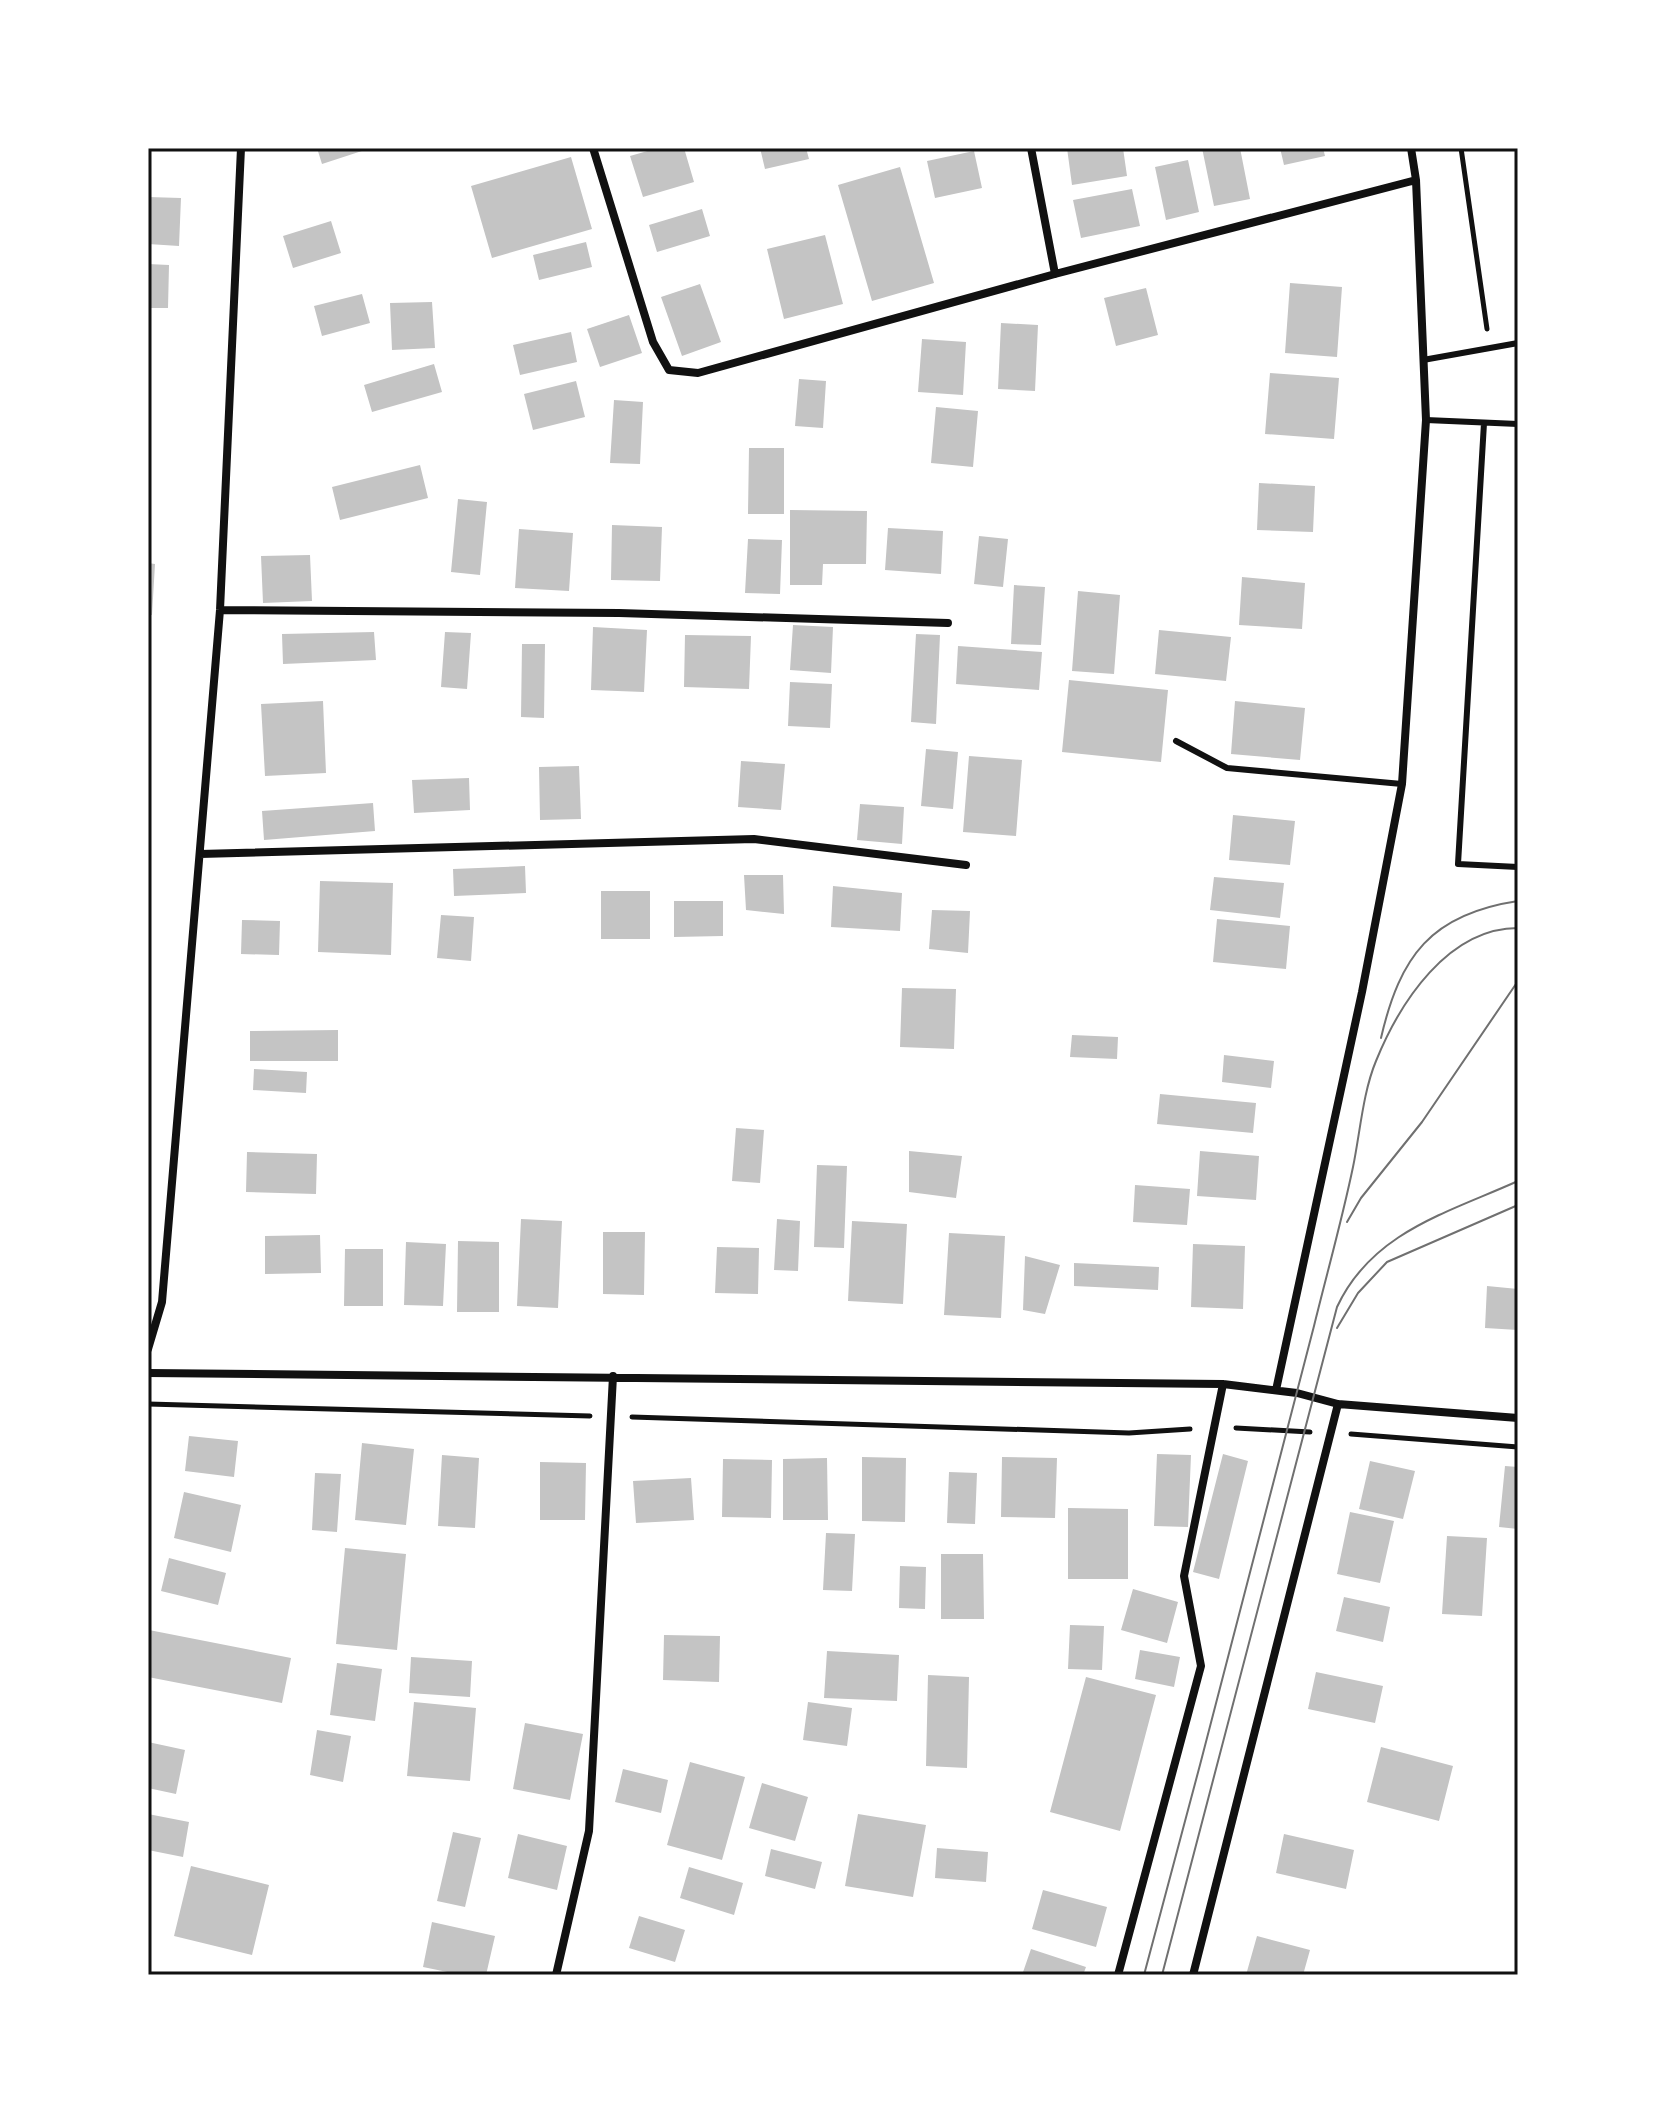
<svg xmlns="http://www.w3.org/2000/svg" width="1666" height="2123" viewBox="0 0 1666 2123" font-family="Montserrat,sans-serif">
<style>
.building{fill:#c4c4c4}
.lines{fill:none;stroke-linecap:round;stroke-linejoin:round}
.path{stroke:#111;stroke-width:5}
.service{stroke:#111;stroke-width:6}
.minor{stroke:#111;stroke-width:8}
.tram{stroke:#707070;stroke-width:2}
.neatline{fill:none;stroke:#111;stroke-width:3}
</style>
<rect width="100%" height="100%" fill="#fff"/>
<path class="building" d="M317,148H368V149L322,164Z
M658,148H684L694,182L643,197L630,156Z
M760,148H806L809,159L765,169Z
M1067,148H1123L1127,176L1072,185Z
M1202,148H1240L1250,199L1214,206Z
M1280,148H1323L1325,156L1284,165Z
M974,151L982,188L935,198L927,161Z
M571,157L592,229L492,258L471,186Z
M1188,160L1199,212L1166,220L1155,167Z
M900,167L934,283L872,301L838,185Z
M1132,189L1140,226L1081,238L1073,200Z
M148,197L181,198L179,246L148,244Z
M702,209L710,236L657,252L649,225Z
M331,221L341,253L293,268L283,236Z
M825,235L843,304L784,319L767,249Z
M586,242L592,267L539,280L533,255Z
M148,264L169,265L168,308H148Z
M1290,283L1342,287L1337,357L1285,353Z
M700,284L721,342L682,356L661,297Z
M1146,288L1158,335L1116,346L1104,298Z
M362,294L370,323L322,336L314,306Z
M432,302L435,348L392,350L390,303Z
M629,315L642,353L600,367L587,329Z
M1001,323L1038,325L1035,391L998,389Z
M571,332L577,362L520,375L513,345Z
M922,339L966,342L963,395L918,392Z
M434,364L442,392L372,412L364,385Z
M1270,373L1339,378L1334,439L1265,434Z
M799,379L826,381L823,428L795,426Z
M576,381L585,417L533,430L524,394Z
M614,400L643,402L640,464L610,463Z
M936,407L978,411L973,467L931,463Z
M749,448H784V514H748Z
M420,465L428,498L340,520L332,487Z
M1259,483L1315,486L1313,532L1257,530Z
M458,499L487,502L480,575L451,572Z
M790,510L867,511L866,564H823L822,585H790Z
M612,525L662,527L660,581L611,580Z
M888,528L943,531L941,574L885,570Z
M519,529L573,533L569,591L515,588Z
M979,536L1008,539L1003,587L974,584Z
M748,539L782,540L780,594L745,593Z
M310,555L312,601L263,603L261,556Z
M148,563L155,564L152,615H148Z
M1242,577L1305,583L1302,629L1239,625Z
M1014,585L1045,587L1041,645L1011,644Z
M1078,591L1120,595L1114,674L1072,671Z
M793,625L833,627L831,673L790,670Z
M593,627L647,630L644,692L591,690Z
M1159,630L1231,637L1226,681L1155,674Z
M374,632L376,660L283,664L282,634Z
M445,632L471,633L467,689L441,687Z
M916,634L940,635L936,724L911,722Z
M685,635L751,636L749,689L684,687Z
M522,644H545L544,718L521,717Z
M958,646L1042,652L1039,690L956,684Z
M1069,680L1168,690L1161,762L1062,752Z
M790,682L832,684L830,728L788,726Z
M323,701L326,773L265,776L261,704Z
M1235,701L1305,708L1300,760L1231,754Z
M926,749L958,752L953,809L921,806Z
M969,756L1022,760L1016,836L963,832Z
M741,761L785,764L781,810L738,807Z
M579,766L581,819L540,820L539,767Z
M469,778L470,810L414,813L412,780Z
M373,803L375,831L264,840L262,811Z
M860,804L904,807L902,844L857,840Z
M1233,815L1295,821L1290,865L1229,860Z
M525,866L526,893L454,896L453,869Z
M744,875H783L784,914L746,910Z
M1214,877L1284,883L1280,918L1210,910Z
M320,881L393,883L391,955L318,952Z
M833,886L902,893L900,931L831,927Z
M601,891H650V939H601Z
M674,901H723V936L674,937Z
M932,910L970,911L968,953L929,949Z
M441,915L474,917L471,961L437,958Z
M1217,919L1290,926L1286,969L1213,962Z
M242,920L280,921L279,955L241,954Z
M902,988L956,989L954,1049L900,1047Z
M338,1030V1061H250V1031Z
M1072,1035L1118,1037L1117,1059L1070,1057Z
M1224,1055L1274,1061L1271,1088L1222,1082Z
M254,1069L307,1072L306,1093L253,1090Z
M1160,1094L1256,1103L1253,1133L1157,1124Z
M736,1128L764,1130L760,1183L732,1181Z
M909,1151L962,1156L956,1198L909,1192Z
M1200,1151L1259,1156L1256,1200L1197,1196Z
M247,1152L317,1154L316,1194L246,1192Z
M817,1165L847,1166L844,1248L814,1247Z
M1135,1185L1190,1189L1187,1225L1133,1222Z
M521,1219L562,1221L558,1308L517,1306Z
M777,1219L800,1221L798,1271L774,1270Z
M852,1221L907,1224L903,1304L848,1301Z
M603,1232H645L644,1295L603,1294Z
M949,1233L1005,1236L1001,1318L944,1315Z
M320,1235L321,1273L265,1274V1236Z
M458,1241L499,1242V1312H457Z
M406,1242L446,1244L443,1306L404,1305Z
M1193,1244L1245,1246L1243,1309L1191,1307Z
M717,1247L759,1248L758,1294L715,1293Z
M345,1249H383V1306H344Z
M1025,1256L1060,1265L1045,1314L1023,1310Z
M1074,1263L1159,1267L1158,1290L1074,1286Z
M1487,1286L1518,1289V1330L1485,1328Z
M189,1436L238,1441L234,1477L185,1471Z
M362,1443L414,1449L406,1525L355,1520Z
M1157,1454L1191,1455L1188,1527L1154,1526Z
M1223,1454L1248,1461L1219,1579L1193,1572Z
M442,1455L479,1458L475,1528L438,1526Z
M862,1457L906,1458L905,1522L862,1521Z
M1002,1457L1057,1458L1055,1518L1001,1517Z
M827,1458L828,1520H783V1459Z
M723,1459L772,1460L771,1518L722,1517Z
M1370,1461L1415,1471L1403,1519L1359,1509Z
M540,1462L586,1463L585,1520H540Z
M1505,1466L1518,1467V1529L1499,1527Z
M949,1472L977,1473L975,1524L947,1523Z
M315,1473L341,1474L337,1532L312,1530Z
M691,1478L694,1520L636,1523L633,1481Z
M184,1492L241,1505L231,1552L174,1538Z
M1068,1508L1128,1509V1579H1068Z
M1350,1512L1394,1521L1380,1583L1337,1574Z
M826,1533L855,1534L852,1591L823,1590Z
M1447,1536L1487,1538L1482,1616L1442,1614Z
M345,1548L406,1554L397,1650L336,1644Z
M941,1554H983L984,1619H941Z
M169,1558L226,1573L218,1605L161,1591Z
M900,1566L926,1567L925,1609L899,1608Z
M1133,1589L1178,1602L1167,1643L1121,1630Z
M1344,1597L1390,1607L1383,1642L1336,1631Z
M1070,1625L1104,1626L1102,1670L1068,1669Z
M149,1630L291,1658L282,1703L148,1677Z
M664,1635L720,1636L719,1682L663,1680Z
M1140,1650L1180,1657L1174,1687L1135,1679Z
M827,1651L899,1655L897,1701L824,1698Z
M411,1657L472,1661L470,1697L409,1693Z
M337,1663L382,1669L375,1721L330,1715Z
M1316,1672L1383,1686L1375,1723L1308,1709Z
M928,1675L969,1677L967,1768L926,1766Z
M1086,1677L1156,1695L1120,1831L1050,1812Z
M414,1702L476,1708L470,1781L407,1776Z
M808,1702L852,1708L847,1746L803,1740Z
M525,1723L583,1734L570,1800L513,1789Z
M317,1730L351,1736L343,1782L310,1775Z
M148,1742L185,1750L176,1794L148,1788Z
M1381,1747L1453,1766L1439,1821L1367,1802Z
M690,1762L745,1777L722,1860L667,1845Z
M623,1769L668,1780L661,1813L615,1802Z
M762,1783L808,1797L795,1841L749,1828Z
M148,1814L189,1822L183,1857L148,1850Z
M858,1814L926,1825L913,1897L845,1886Z
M453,1832L481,1838L465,1907L437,1901Z
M518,1834L567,1846L557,1890L508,1878Z
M1284,1834L1354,1850L1346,1889L1276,1873Z
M937,1848L988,1852L986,1882L935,1878Z
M771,1849L822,1862L815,1889L765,1876Z
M191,1866L269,1885L252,1955L174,1936Z
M689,1867L743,1883L734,1915L680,1898Z
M1043,1890L1107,1907L1096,1947L1032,1929Z
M639,1916L685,1930L675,1962L629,1948Z
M432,1922L495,1936L486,1975H462L423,1967Z
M1257,1936L1310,1950L1303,1975H1246Z
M1031,1949L1086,1967L1083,1975H1022Z"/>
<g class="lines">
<path class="path" d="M1461,148L1487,329
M148,1404L590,1416
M632,1417L1129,1433L1190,1429
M1236,1428L1310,1432
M1351,1434L1518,1447"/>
<path class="service" d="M1423,360L1518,343
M1426,420L1518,424
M1484,423L1458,864L1518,867
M1176,741L1227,768L1402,784"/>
<path class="minor" d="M593,148L653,342L669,370L698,373L1055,274L1416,180
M1031,148L1055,274
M220,610L619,613L948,623
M200,854L754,839L966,865
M148,1349L162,1302L220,610L241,148
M148,1373L1223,1384L1297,1393L1338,1404L1518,1418
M1276,1390L1362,992L1402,784L1426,420L1416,180L1411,148
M556,1975L589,1831L613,1376
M1118,1975L1201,1666L1184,1576L1223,1384
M1193,1975L1338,1404"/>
<path class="tram" d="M1381,1038C1400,956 1431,914 1518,901
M1347,1222L1361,1198L1422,1122L1518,981
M1337,1328L1358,1293L1387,1262L1518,1205
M1144,1975C1202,1759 1259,1542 1314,1326C1327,1273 1342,1220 1353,1167C1360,1133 1363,1092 1376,1061C1400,1002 1448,928 1518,928
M1162,1975L1337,1307C1372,1232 1447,1213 1518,1181"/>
</g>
<rect width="1666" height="2123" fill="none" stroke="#ffffff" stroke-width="300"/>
<rect x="150" y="150" width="1366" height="1823" class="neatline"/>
</svg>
